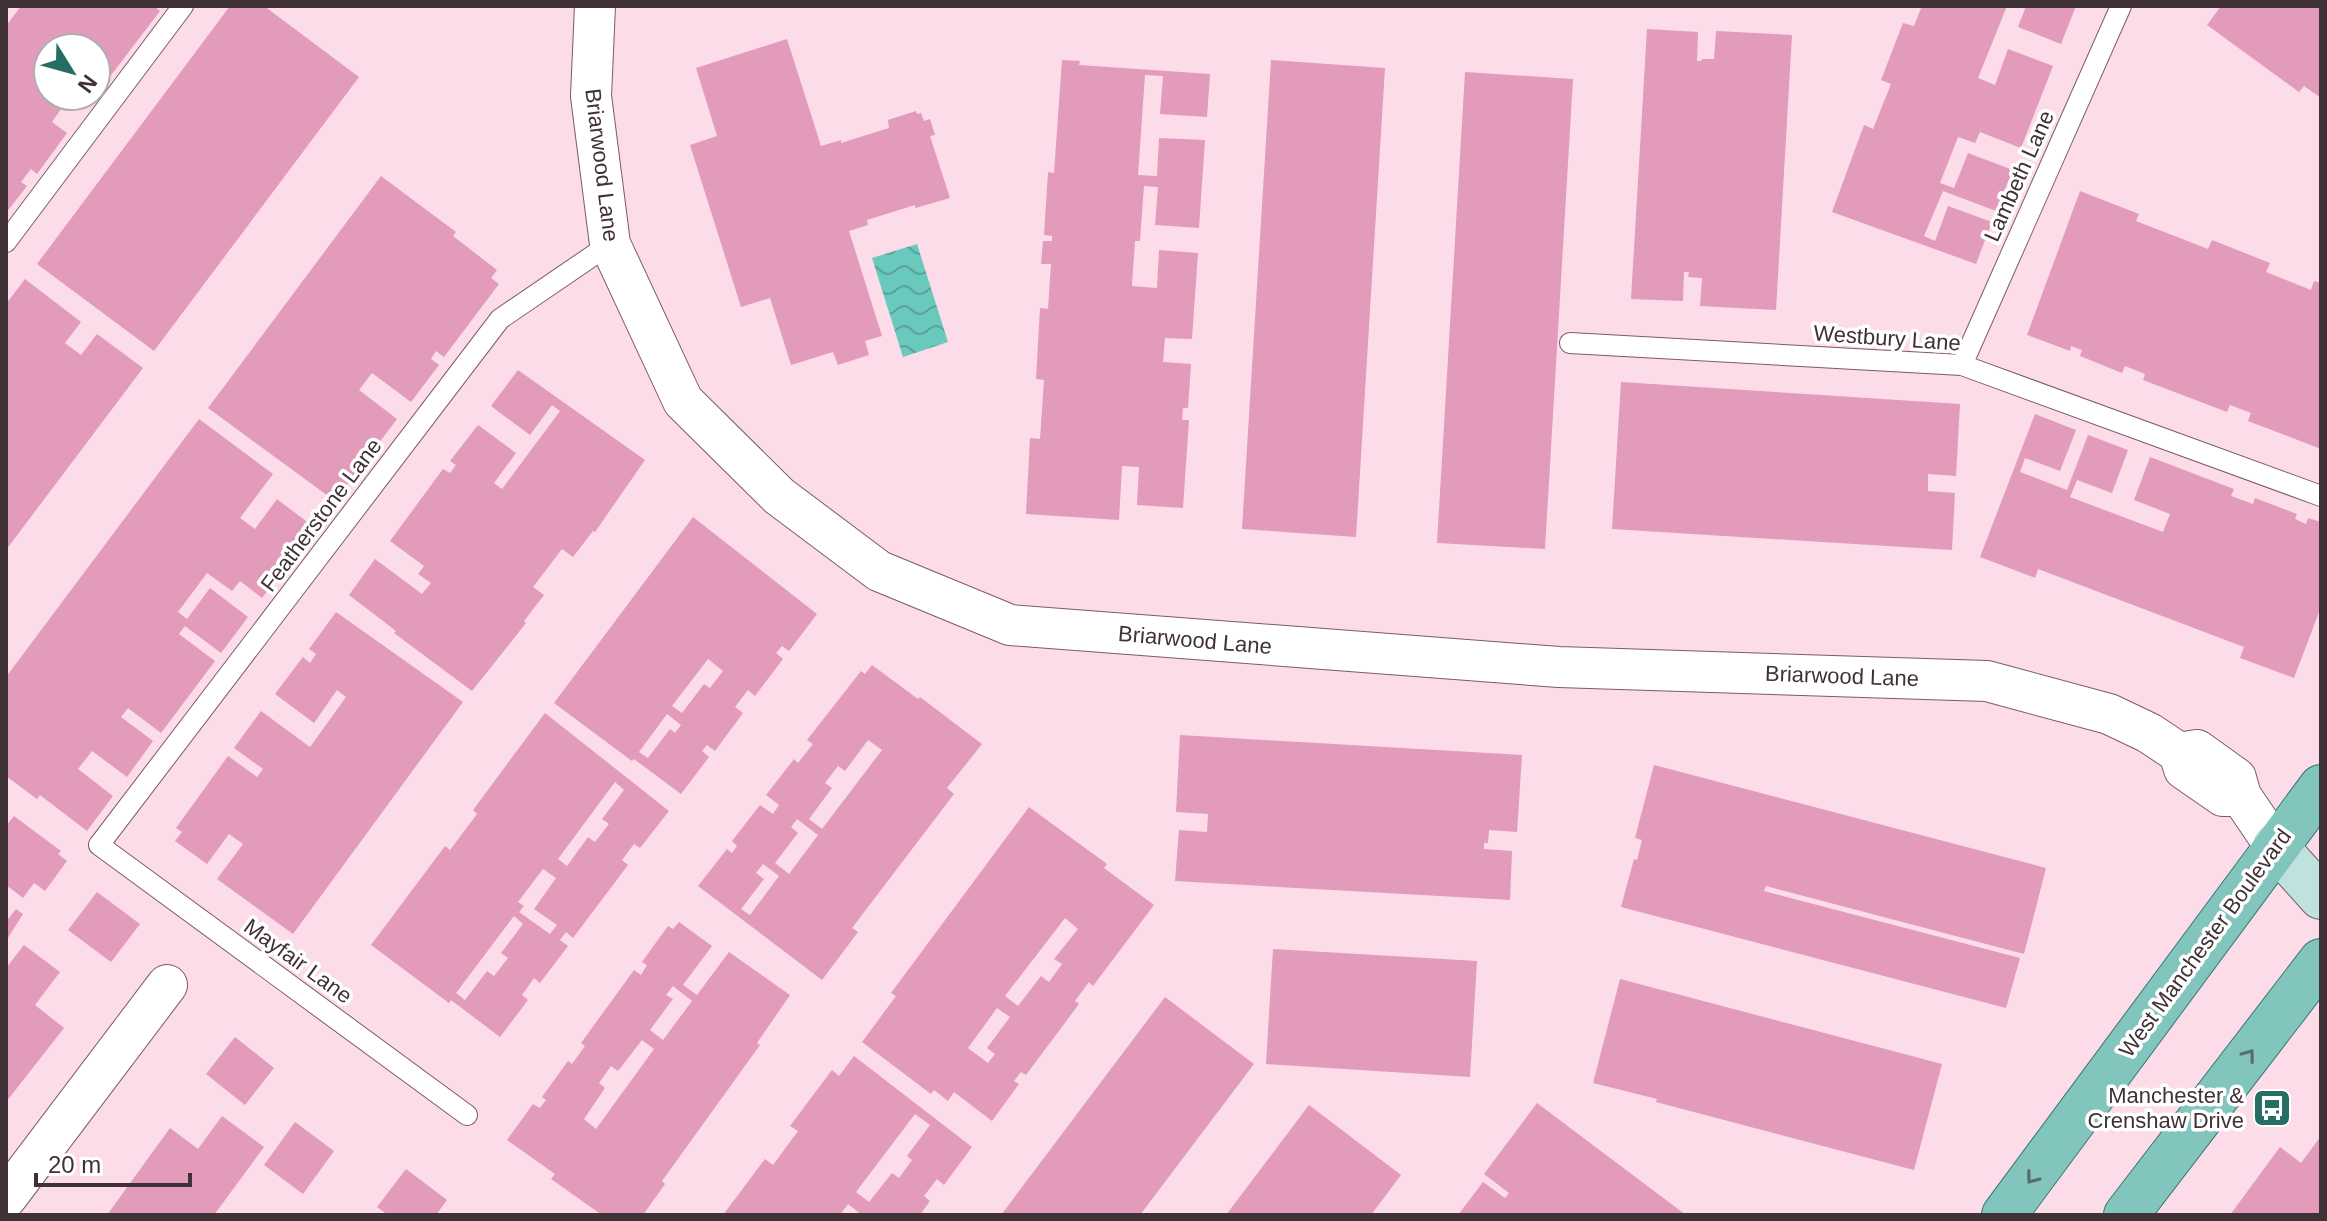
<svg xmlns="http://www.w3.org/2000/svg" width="2327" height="1221" viewBox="0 0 2327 1221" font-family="Helvetica,sans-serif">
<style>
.water{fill:url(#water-waves)}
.building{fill:#e29bba;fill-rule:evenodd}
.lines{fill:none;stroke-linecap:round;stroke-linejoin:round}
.service-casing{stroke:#7c5b69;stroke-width:22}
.minor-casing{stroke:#7c5b69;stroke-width:42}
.secondary-casing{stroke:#7c5b69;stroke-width:46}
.primary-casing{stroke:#347872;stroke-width:46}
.service{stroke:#fff;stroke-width:20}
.minor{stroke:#fff;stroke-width:40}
.secondary{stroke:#c0e2de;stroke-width:44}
.primary{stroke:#82c5bd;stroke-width:44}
.oneway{stroke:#5a6c6d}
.labels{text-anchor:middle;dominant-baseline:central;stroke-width:7;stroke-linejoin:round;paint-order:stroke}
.street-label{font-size:22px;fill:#403137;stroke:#fff}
.poi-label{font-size:22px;fill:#403137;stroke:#fff;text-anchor:end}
</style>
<defs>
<pattern id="water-waves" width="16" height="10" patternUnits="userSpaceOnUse" patternTransform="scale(2)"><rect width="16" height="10" fill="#69c9bc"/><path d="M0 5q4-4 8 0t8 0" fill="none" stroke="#58a49a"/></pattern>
</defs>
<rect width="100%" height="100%" fill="#fbdce8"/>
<path class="water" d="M917,244L948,342L903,357L872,258Z"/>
<path class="building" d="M21,6H154L160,11L96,95V48H48V96H70L52,122L67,133L37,174L31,169L21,182L27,186L6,213V26Z
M230,6H264L359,77L154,351L37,264Z
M1922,6H2007L1978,78L1995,85L2008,49L2053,66L2021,148L1980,132L1975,143L1958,137L1940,183L1954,188L1968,153L2013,170L1996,211L1943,191L1924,236L1935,241L1948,206L1992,222L1976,264L1832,212L1864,125L1873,129L1891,84L1881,80L1903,23L1914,26Z
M2026,6H2076L2061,44L2018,27Z
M2221,6H2321V98L2304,86L2299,92L2207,25Z
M1647,29L1698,32L1697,61H1701L1702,59H1714L1716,31L1792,35L1776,310L1700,306L1702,278L1688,277L1689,272H1684L1683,301L1631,299Z
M787,39L821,146L841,140V143L889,128L888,120L916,111L917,114L921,113L924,121L930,119L935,135L930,136L950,198L915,208V205L867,220L868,225L849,231L882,336L865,341L869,355L838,365L833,352L791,365L770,298L741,307L690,145L717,136L696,68Z
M1062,60L1080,61L1079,65L1210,74L1207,117L1160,114L1163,76L1145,75L1138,175L1157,176L1159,138L1205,140L1199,228L1155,225L1158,187L1144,186L1140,241H1135L1132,286L1157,288L1159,250L1198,253L1192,339L1165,338L1163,362L1191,364L1188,408H1183L1182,420H1189L1183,508L1137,505L1139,467L1122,466L1119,520L1026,514L1030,438L1040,439L1044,380L1036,379L1040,308L1048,309L1051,264H1041L1043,241H1052V236L1044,235L1048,172L1054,173Z
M1271,60L1385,68L1356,537L1242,529Z
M1465,72L1573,79L1545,549L1437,543Z
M77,96H96L89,105Z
M381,176L456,232L453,236L497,270L491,278L499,284L444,357L436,351L431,359L439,365L411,402L372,373L359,390L397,419L369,456L363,451L358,458L364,463L335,501L208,408Z
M2080,191L2139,214L2136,221L2208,249L2212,240L2270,263L2266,272L2311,290L2314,281L2321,283V449L2248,421L2251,413L2230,405L2227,412L2143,380L2145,374L2125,366L2122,373L2080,356L2082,350L2071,346L2070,351L2027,335Z
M25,279L81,322L65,343L81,355L97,334L143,368L6,550V304Z
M518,370L645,460L595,532L593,531L573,557L562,549L533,587L544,595L524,621L526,623L472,691L394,633L396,631L349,595L375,559L422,594L431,583L418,574L424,566L390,541L443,469L450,473L456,465L450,461L478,425L516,453L494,483L502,489L560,411L552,405L530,435L491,406Z
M1621,382L1960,404L1956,476L1928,474V491L1955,493L1952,550L1612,529Z
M2035,414L2076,430L2060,471L2025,458L2020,472L2067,490L2088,435L2128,450L2112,493L2077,480L2070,497L2163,532L2170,514L2134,500L2150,457L2234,489L2231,496L2253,504L2255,498L2297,514L2295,519L2306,524L2308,518L2321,522V607L2294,678L2240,658L2244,647L2038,569L2035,578L1980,557Z
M199,419L273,474L240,518L255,529L277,499L315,528L262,598L240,581L232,591L207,573L178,612L187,619L210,588L248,617L221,653L185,626L179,634L215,661L161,733L128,708L121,717L153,741L127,777L92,751L78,769L113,796L87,831L40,795L37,799L6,776V677Z
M693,517L817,614L789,651L782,646L776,653L783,659L755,696L748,690L735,707L743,713L715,751L707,745L702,751L709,757L681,794L634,759L632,761L554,703ZM708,659L723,671L710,688L704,684L682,713L672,706ZM667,714L681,725L675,733L670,729L648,758L639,752Z
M336,612L463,702L293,934L217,879L243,844L229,834L207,864L175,841L182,832L176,828L228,756L257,777L263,769L234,748L261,711L310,747L346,697L337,690L314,723L275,694L303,657L310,663L316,654L309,649Z
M872,665L918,699L920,697L982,744L947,788L954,794L852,928L858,932L822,980L698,886L727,849L732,853L737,846L732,841L760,805L773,814L779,805L766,795L794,759L798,763L813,744L807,740L861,671L865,674ZM868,740L882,750L822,829L809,819L832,788L825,783L838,766L845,771ZM797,819L818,835L789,874L775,863L798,833L791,827ZM763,864L779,876L750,915L741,909L764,879L756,873Z
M545,713L669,811L640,848L634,844L622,860L628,865L573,938L566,932L560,940L568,946L540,983L534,978L522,995L528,1000L500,1037L451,1000L449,1003L371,945L445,846L450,850L477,814L473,810ZM615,782L624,790L602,819L609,824L595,842L588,837L567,866L558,859ZM543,869L556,878L534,909L557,925L550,934L519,912L524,906L518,902ZM514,916L523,924L501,953L508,958L494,976L487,971L465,1000L456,993Z
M1180,735L1522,755L1517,832L1489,830L1488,843H1484V849L1512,851L1510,900L1175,881L1179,830L1207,832L1208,814L1176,812Z
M1654,765L2046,868L2024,954L1766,886L1764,891L2020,958L2006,1008L1621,907L1634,859L1637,860L1642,840L1635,838Z
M1029,807L1107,864L1104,868L1154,905L1093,986L1089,982L1075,1001L1079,1004L1026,1075L1021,1072L1014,1081L1019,1084L992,1121L954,1092L948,1101L934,1090L931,1094L862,1042L896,996L891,993ZM1065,918L1078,929L1054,959L1062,964L1049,982L1041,976L1018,1006L1005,996ZM997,1008L1010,1017L987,1048L995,1054L988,1063L968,1048Z
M14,816L61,851L58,854L67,861L45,891L34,883L23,898L6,885V826Z
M97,892L140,924L111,962L68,930Z
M16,909L23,914L6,941V922Z
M679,922L712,946L683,985L697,995L729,952L790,995L757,1043L760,1045L662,1181L665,1184L643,1215H602L551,1179L555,1174L507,1140L533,1104L540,1108L546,1100L542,1097L568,1061L572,1064L585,1046L581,1043L634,970L641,975L647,965L642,962L668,926L673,929ZM673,986L692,1001L663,1040L650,1030L673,999L666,995ZM642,1040L654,1049L596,1129L584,1119L605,1088L599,1083L611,1066L618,1071Z
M24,945L60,972L35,1005L64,1028L6,1102V968Z
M1273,949L1477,961L1470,1077L1266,1064Z
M1620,979L1942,1064L1914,1170L1656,1102L1657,1099L1593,1083Z
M1165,997L1254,1064L1140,1215H1001Z
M235,1037L274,1068L245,1105L206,1074Z
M854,1056L972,1147L944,1185L937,1179L924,1196L930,1201L920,1215H862L848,1204L840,1215H723L765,1159L773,1165L798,1131L790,1126L832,1070L839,1076ZM915,1114L930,1125L907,1156L912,1160L899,1178L892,1173L869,1202L856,1192Z
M1537,1103L1686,1215H1458L1483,1182L1505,1198L1509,1193L1484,1174Z
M1309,1105L1401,1175L1371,1215H1226Z
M222,1116L264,1147L214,1215H107L170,1128L198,1149Z
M295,1122L334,1151L303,1194L264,1165Z
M2321,1136V1215H2230L2280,1147L2301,1163Z
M406,1169L447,1200L436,1215H388L377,1207Z"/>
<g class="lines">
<defs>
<path id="service" d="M6,242L183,6
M1570,343L1962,365L2321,496
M1962,365L2121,6
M467,1115L99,845L500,319L610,244"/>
<path id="minor" d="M595,6L591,96L610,244L683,401L779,496L879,571L1010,625L1559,667L1987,681L2109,714L2149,733L2179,753L2184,769L2223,796H2241L2236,778L2197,750L2179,753
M2241,796L2275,846
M6,1198L167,985"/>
<path id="secondary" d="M2275,846L2321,897"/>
<path id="primary" d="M2004,1215L2321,787
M2126,1215L2321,961"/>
</defs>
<use href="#service" class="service-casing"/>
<use href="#minor" class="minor-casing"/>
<use href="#secondary" class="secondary-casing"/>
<use href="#primary" class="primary-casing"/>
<use href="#service" class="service"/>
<use href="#minor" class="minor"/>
<use href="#secondary" class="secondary"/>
<use href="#primary" class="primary"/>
</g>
<defs><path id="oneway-chevron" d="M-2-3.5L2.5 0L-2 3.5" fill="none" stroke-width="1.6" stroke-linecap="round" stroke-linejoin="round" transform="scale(2)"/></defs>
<g class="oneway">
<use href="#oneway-chevron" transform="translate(2249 1055) rotate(-53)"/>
<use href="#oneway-chevron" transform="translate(2032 1178) rotate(127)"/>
</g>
<defs>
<symbol id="bus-square" viewBox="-11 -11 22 22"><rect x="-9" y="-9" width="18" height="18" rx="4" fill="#266e65" stroke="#fff"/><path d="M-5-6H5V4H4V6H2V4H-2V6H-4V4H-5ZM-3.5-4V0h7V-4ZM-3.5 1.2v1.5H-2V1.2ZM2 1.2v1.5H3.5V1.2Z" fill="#fff"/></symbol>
</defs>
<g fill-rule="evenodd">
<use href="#bus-square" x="2250" y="1086" width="44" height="44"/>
</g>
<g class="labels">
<g class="street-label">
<text transform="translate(602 165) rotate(83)">Briarwood Lane</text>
<text transform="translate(2019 176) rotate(-66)">Lambeth Lane</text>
<text transform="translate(1887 338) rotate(4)">Westbury Lane</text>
<text transform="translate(321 515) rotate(-53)">Featherstone Lane</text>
<text transform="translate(1195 640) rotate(5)">Briarwood Lane</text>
<text transform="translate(1842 676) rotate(2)">Briarwood Lane</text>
<text transform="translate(2205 943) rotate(-54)">West Manchester Boulevard</text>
<text transform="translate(298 961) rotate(36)">Mayfair Lane</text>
</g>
<g class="poi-label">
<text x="2244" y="1095">Manchester &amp;<tspan x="2244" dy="25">Crenshaw Drive</tspan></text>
</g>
</g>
<rect width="2327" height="1221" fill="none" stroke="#403137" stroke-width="16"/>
<g transform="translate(72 72) rotate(127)"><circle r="38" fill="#ffffff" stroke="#b3adaf" stroke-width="2"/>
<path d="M0-6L14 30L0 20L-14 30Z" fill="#266e65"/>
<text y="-12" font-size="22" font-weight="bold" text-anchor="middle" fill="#403137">N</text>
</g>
<path d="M36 1173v12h154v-12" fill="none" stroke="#403137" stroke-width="4"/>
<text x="48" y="1173" font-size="24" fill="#403137" stroke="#ffffff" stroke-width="6" paint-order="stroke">20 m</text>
</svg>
